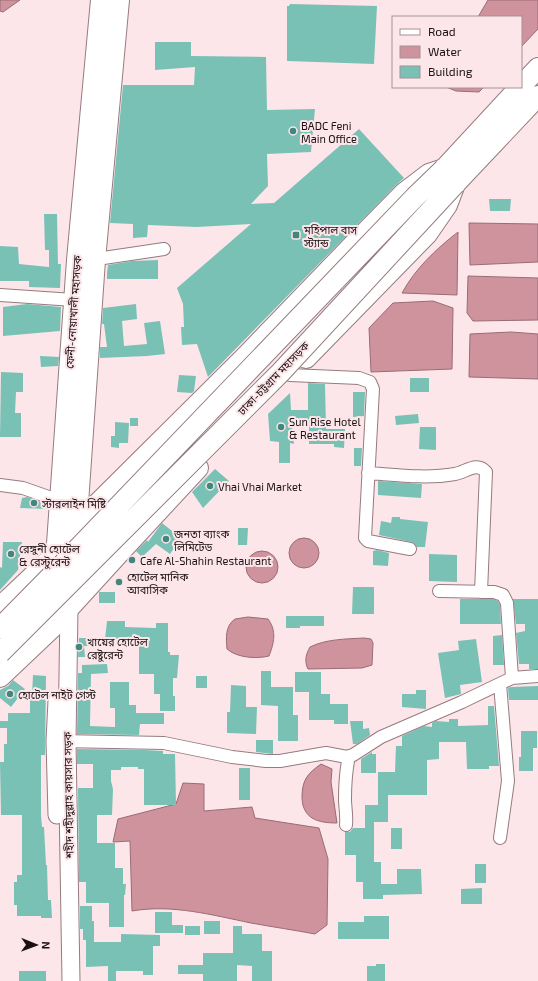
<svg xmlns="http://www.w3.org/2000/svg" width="538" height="981" viewBox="0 0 538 981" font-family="'Exo 2','Noto Sans Bengali',sans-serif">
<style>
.water{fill:#cf939d;stroke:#996c74}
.building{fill:#79c1b5}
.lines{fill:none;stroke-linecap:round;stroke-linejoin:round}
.minor-casing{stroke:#957b7f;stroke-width:14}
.secondary-casing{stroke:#957b7f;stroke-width:19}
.trunk-casing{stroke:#957b7f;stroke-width:22}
.minor{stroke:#fff;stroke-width:12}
.secondary{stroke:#fff;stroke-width:17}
.trunk{stroke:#fff;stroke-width:20}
.trunk-bridge-casing{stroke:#957b7f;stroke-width:22;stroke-linecap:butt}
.trunk-bridge{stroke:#fff;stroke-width:20}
.poi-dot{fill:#42877d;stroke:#fde6e9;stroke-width:1.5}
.labels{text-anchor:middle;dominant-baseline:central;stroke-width:4;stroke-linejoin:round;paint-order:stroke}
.poi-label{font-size:11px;fill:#1b1113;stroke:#fde6e9;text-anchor:start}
.street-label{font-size:11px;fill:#1b1113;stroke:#fde6e9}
</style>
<rect width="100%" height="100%" fill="#fde6e9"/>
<path class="water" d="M0,0H20L3,12L0,11Z
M488,0H538V29L521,47V17H478Z
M446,87H484L479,92L456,91Z
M469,223L538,224V262L470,265Z
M458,232L457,295L402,293C415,269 436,249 458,232Z
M468,276L538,278V320L473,321L467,313Z
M433,301L453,308L452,369L371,372L369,328L393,303Z
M511,332L538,334V379L469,377L470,334Z
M289 553a15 15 0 1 1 30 0a15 15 0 1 1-30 0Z
M246 567a16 16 0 1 1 32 0a16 16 0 1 1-32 0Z
M248,617L268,619C277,631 274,643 269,656C257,659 237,658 227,649C226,638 225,626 235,619Z
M364,638L371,639L373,643L372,665L362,668L308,669C304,661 306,654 310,647C326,639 346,639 364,638Z
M321,764L332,769L331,782L337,823C318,823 303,819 302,798C302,780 307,774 321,764Z
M183,783L204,784V811L252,807L255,818L319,828L328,859L327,925L315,934C294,930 273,927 251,923C212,915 172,904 132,911L130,841L113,842L118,819L176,804Z"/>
<path class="building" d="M290,4L377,6L374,64L287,61V6H289Z
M155,42H191V56L266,57L267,110L315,109L311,152L267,154L268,186L251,204L274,203L359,129L404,178L396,185L208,377L197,344L182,345L181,327H184L183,304L177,288L251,224L197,227L148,225L147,237L133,238V224L110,223L123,85H194L195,67L155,70Z
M489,199H511L510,211H490Z
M44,214H57L58,264H61L60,288L29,287V281H0V246L18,247L19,264L49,267V250H45Z
M158,260V279H107V273L108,265L132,261Z
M27,304L61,307L60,331L3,336V307Z
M136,304L137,319L122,321L124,346L147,344L144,323L160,321L165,354L147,356L100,358V347H107L104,324H102L103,308Z
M40,356L59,357L58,366L41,367Z
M1,372L23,373V392H16L15,413H21V437H0Z
M179,375L196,376L194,391L192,393L177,392Z
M410,378H429V392H410Z
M308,383L325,384L326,429H345L344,448L334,447V444H309V426H292L294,444L290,443V463H279V442L270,441L268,414L290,393L291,410H308Z
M353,392H365L364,416L353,417Z
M418,414L419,423L396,425L395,416Z
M130,418H138V426H130Z
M115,422L129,423L128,443H119V448L111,447V436H115Z
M420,427H436V450L419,449Z
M354,448H362L361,466H354Z
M215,469L229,481L203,508L192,492Z
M378,481L422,484L421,498L378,495Z
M27,497L47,504V509L20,508L22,498Z
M392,517H400V519L428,522L425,547H417L415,544L411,542L379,535L381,521L391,523Z
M162,523L181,538L170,554L156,544L142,557L136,551L147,540L148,542Z
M238,528H248L247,545H238Z
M3,542H22L18,570L0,590V567L2,568Z
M377,550L389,553L388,566L373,565V551Z
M429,554L457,555V582L429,581Z
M353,587H374V614H352Z
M99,592H115V603H99Z
M460,599H493L498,601L500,605L501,624H460Z
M513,599H538V669H529V664H519L516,633L525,631V624H516Z
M286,616H324V626H300V628H286Z
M107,621H125V627L156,628V623H168V652H170V655H179L177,678H173V696H175V711H160V694H154V674H139V638L105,639Z
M502,635L504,665H493V636Z
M79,638H103V646H84L85,657H78Z
M476,639L482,682L460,685L461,694L445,698L438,653L459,650L458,641Z
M107,664L108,673L91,674L90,726L115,727V708H110V682H129V705H136V713H164V724H140L139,735L77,734L78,673H82V665Z
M261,671H271V687H293V715H298V741H278V706L261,705Z
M295,672H321V694H330V704H348V724H334V720H309V692H295Z
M33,675L46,676L45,755H41V815L42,827H44L46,865H47L48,900H51L52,918H41V916H17V905H14V882H17V875H22V815H1L0,762H4V744H7V728H0V721H8V713H30V694L32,695Z
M196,676H207V688H196Z
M13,680L25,689L11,707L0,698V690L8,686Z
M231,685L246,686V707H257L256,734L227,733V712H230Z
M538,686V700H509L508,688L511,687Z
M416,690H426V709L402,707V694H416Z
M488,706H494L499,766H489V769H467L466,742H439V759L427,760V795H388V822H374V862H381V884H397V869H421L422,894L383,895V899H363V882H356V855H345V832H350L353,828H365V805H378V772H395L396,746H402V736L424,726L432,727V723L436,721L449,722V719H458V726L488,725Z
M350,721H363V729L369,728L370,735L357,744H353Z
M521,731H537V748H533V771H519V757H521Z
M256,740H273V754L256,752Z
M77,749L145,750L163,751V754H175L176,805H144V769H138V767H121V770H111V781L113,789L112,815H97V843H115V868H123V884H126L125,895H124V927H109V903H86V882H79L78,788H93V764H77Z
M372,752V754H376V773H361V759Z
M239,768H250V800H239Z
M391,828H402V849H391Z
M475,864H486V883H475Z
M482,888V904H461V889Z
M80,906H92V921H94V942H121V934L160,935V946H153V975H143V971H116V981H108V966L86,967V940H83V929H80Z
M155,912H172V925H183V933H155Z
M364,916H389V939H338V922H364Z
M204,921H220V934H204Z
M185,926H200V935H185Z
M233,926H242V934H262V951H272V981H252V966L237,965V981H203V974H178V965H203V953H233Z
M376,964H385V981H367V966H376Z
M19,971H46V981H19Z"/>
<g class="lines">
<defs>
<path id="minor" d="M90,260L164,249
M0,295L74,300
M290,375L359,378L370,382L373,389L365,538L368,541L410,549
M368,473C397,475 426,479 455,474C466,472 477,461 486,472L481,592
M0,485L23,488L60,501
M439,591L494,592L503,595L507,603L512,678
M60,741L164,743L232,757L266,761H280L326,753L347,757L353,755L381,737L462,702L512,678L538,676
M346,825C347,816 345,807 345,799C345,784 346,770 349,756
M500,838L508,781L500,684"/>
<path id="secondary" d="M69,608L67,741L71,981
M57,701L55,741L57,815"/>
<path id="trunk" d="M521,86L538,68
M306,358L427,234L447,205L455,184L538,96
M76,532L95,260L119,0
M56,558L77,260L101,0
M0,607C32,577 63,550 87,514L245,357L354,244L404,193L429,174L444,169L520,87
M0,677L56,624L69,608L121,551L198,468"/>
</defs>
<use href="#minor" class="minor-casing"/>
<use href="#secondary" class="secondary-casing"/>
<use href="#trunk" class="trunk-casing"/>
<use href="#minor" class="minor"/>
<use href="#secondary" class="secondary"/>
<use href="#trunk" class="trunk"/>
<defs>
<path id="trunk-bridge" d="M0,628L64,563L415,197L444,169
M0,653L281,372L455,184"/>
</defs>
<use href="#trunk-bridge" class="trunk-bridge-casing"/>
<use href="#trunk-bridge" class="trunk-bridge"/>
</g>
<g class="poi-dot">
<circle cx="293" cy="131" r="4"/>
<rect x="292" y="231" width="8" height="8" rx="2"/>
<circle cx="281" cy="427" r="4"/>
<circle cx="210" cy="486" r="4"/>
<circle cx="34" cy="503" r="4"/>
<circle cx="166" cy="539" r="4"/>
<circle cx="11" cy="554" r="4"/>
<circle cx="132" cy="560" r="4"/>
<circle cx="119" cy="582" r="4"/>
<circle cx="79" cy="647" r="4"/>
<circle cx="10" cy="694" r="4"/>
</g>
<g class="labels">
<g class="poi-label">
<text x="301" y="125">BADC Feni<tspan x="301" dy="13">Main Office</tspan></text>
<text x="304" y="229">মহিপাল বাস<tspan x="304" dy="13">স্ট্যান্ড</tspan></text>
<text x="289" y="421">Sun Rise Hotel<tspan x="289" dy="13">&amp; Restaurant</tspan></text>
<text x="218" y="486">Vhai Vhai Market</text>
<text x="42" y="503">স্টারলাইন মিষ্টি</text>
<text x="174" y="533">জনতা ব্যাংক<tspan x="174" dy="13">লিমিটেড</tspan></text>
<text x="19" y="548">রেঙ্গুনী হোটেল<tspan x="19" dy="13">&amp; রেস্টুরেন্ট</tspan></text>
<text x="140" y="560">Cafe Al-Shahin Restaurant</text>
<text x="127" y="576">হোটেল মানিক<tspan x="127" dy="13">আবাসিক</tspan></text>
<text x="87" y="641">খায়ের হোটেল<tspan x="87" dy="13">রেষ্টুরেন্ট</tspan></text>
<text x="18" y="694">হোটেল নাইট গেস্ট</text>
</g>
<g class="street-label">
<text transform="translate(73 312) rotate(-86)">ফেনী-নোয়াখালী মহাসড়ক</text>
<text transform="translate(273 378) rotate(-46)">ঢাকা-চট্টগ্রাম মহাসড়ক</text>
<text transform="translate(68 795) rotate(-91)">শহীদ শহীদুল্লাহ কায়সার সড়ক</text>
</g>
</g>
<rect x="392" y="16" width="130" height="72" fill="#fde6e9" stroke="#a39193"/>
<rect x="400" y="29" width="20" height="6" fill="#ffffff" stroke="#a39193"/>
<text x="428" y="36" font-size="12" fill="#1b1113">Road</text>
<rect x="400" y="46" width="20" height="12" fill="#cf939d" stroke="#a39193"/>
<text x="428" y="56" font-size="12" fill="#1b1113">Water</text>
<rect x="400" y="66" width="20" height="12" fill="#79c1b5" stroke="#a39193"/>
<text x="428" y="76" font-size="12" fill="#1b1113">Building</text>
<g transform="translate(36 945) rotate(91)" stroke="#fde6e9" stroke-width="3" paint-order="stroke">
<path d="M0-3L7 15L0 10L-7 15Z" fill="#1b1113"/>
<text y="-6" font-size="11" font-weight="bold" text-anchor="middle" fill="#1b1113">N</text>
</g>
</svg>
